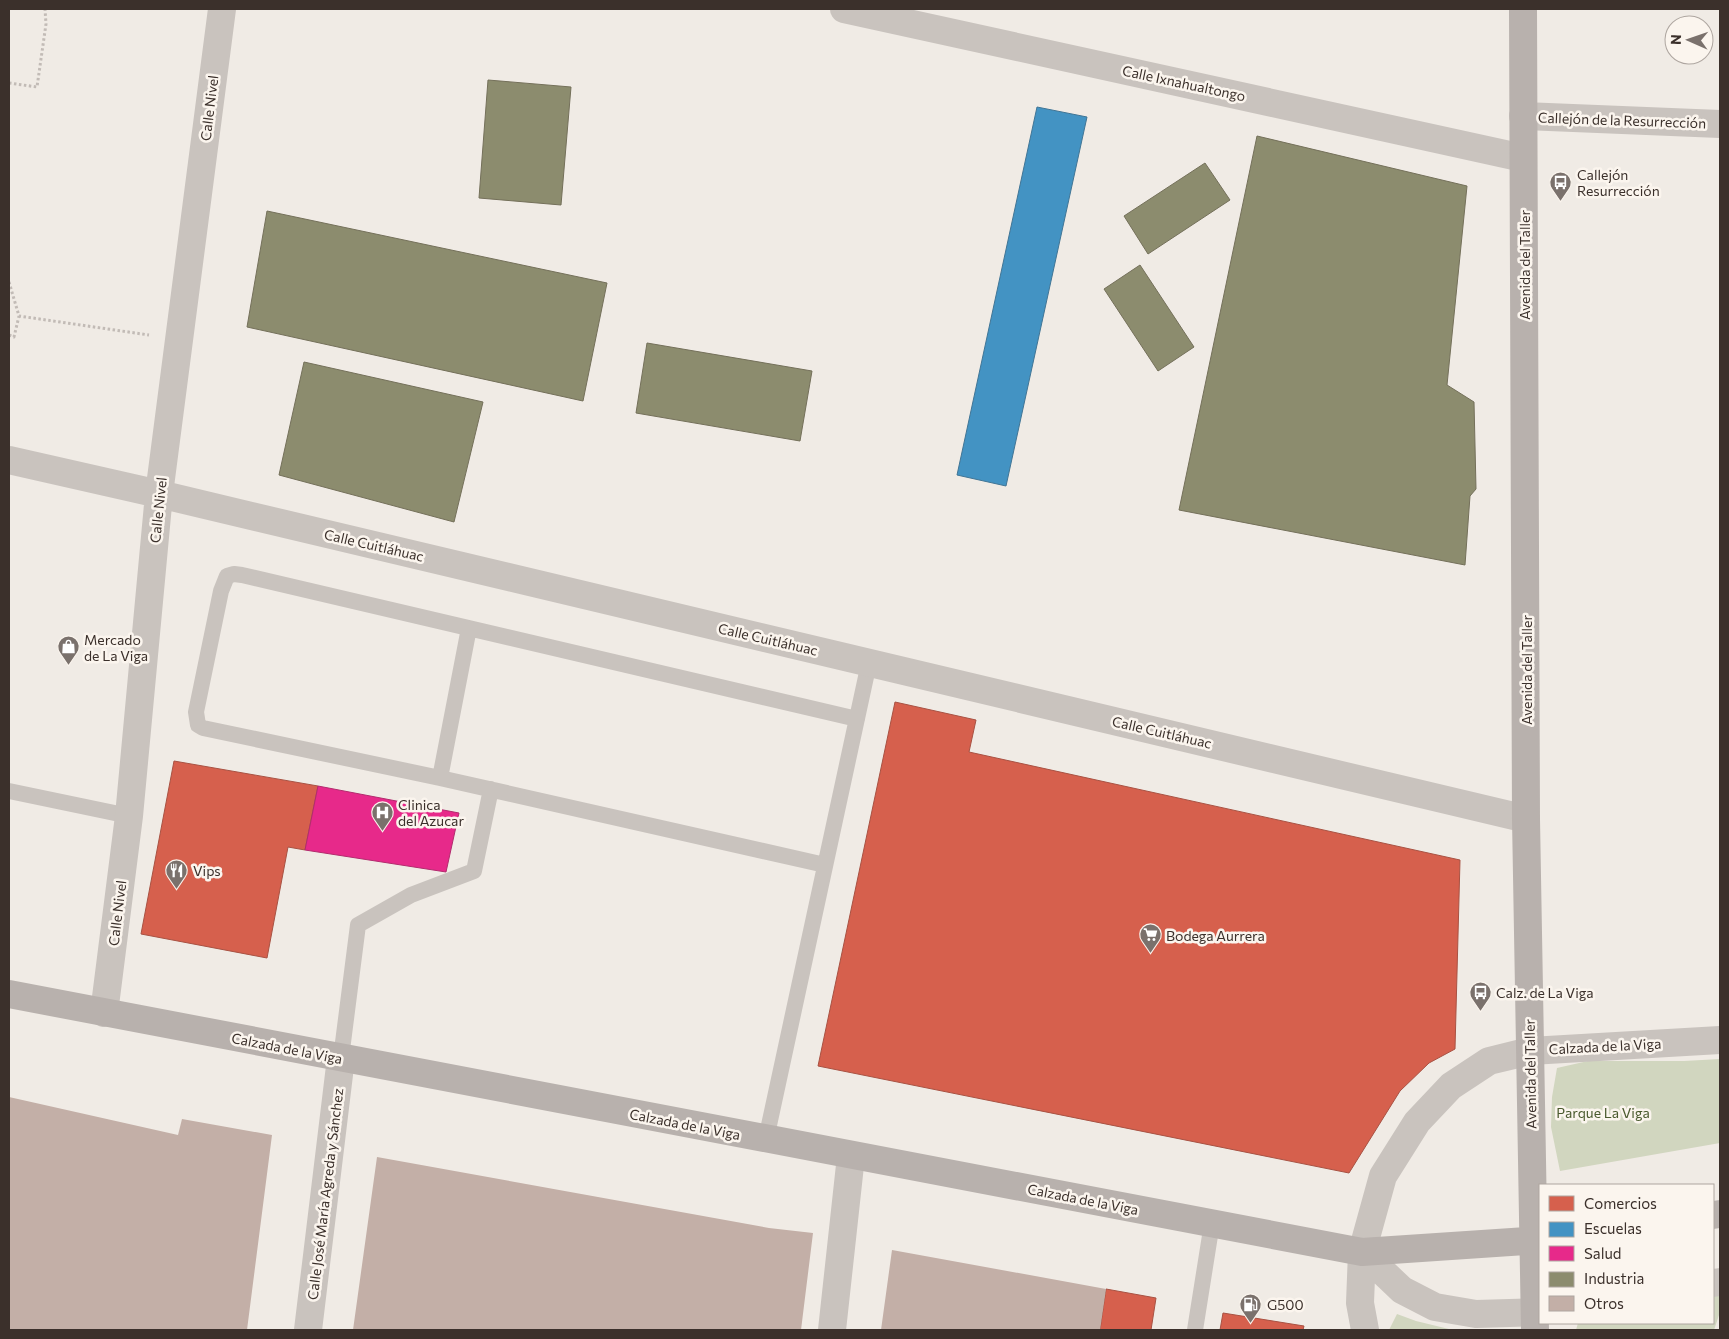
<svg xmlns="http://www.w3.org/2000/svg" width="1729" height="1339" viewBox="0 0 1729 1339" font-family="Commissioner,sans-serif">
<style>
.green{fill:#d1d6bf}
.shops{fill:#d6604d;stroke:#a85243}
.schools{fill:#4393c3;stroke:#417595}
.health{fill:#e7298a;stroke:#b32b6e}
.industry{fill:#8c8c6e;stroke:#74705a}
.building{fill:#c3afa7}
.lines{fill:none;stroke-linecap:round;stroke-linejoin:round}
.path{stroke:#c2bbb6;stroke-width:3;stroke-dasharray:2.5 2.5;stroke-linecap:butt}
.service{stroke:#c9c3be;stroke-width:16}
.minor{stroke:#c9c3be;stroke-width:28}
.tertiary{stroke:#c9c3be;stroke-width:28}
.primary{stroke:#b8b1ad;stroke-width:28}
.labels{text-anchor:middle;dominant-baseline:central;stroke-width:5;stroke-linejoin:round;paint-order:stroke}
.street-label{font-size:14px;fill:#3b302b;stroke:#fbf5ee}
.poi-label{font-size:14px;fill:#3b302b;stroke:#fbf5ee;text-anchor:start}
.park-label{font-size:14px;fill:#4a5a2e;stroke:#fbf5ee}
</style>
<rect width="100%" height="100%" fill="#f0ebe5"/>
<path class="green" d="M1720,1059V1143L1560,1171L1551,1127L1552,1097L1557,1068L1588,1061H1684Z
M1713,1294H1720V1312L1714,1330H1576L1578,1323H1713Z
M1397,1314L1416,1321L1453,1330H1389Z"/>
<path class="shops" d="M895,702L976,720L969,752L1460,860L1455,1049L1429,1063L1400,1091L1349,1173L818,1066Z
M174,761L318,786L305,850L288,847L267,958L141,934Z
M1106,1289L1156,1298L1151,1330H1100Z
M1223,1313L1304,1326L1303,1330H1220Z"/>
<path class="schools" d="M1037,107L1087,117L1006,486L957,475Z"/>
<path class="health" d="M318,786L459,813L446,872L305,850Z"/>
<path class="industry" d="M488,80L571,87L561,205L479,198Z
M1257,136L1467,186L1447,385L1474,402L1476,489L1470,496L1465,565L1179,510Z
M1205,163L1230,200L1148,254L1124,216Z
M267,211L607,283L583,401L247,327Z
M1140,265L1194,347L1158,371L1104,289Z
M647,343L812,371L800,441L636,413Z
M304,362L483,402L454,522L279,475Z"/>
<path class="building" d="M9,1097L178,1135L182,1119L272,1135L247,1330H9Z
M377,1157L769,1228L813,1233L801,1330H353Z
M892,1250L1106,1289L1100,1330H881Z"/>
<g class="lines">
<path class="path" d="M9,83L37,87L46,24L45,9
M9,282L19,316L149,335
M9,335L14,337L19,316"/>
<path class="service" d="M440,778L469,628
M9,791L129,816
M825,865L440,778L203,728L198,725L196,712L221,591L227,576L234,574L242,575L857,719
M341,1058L358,925L411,895L474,871L491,789
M766,1139L869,663
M1195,1330L1212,1223"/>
<path class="minor" d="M844,9L1523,158
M1523,116L1720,124
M9,460L159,494L1526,819
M104,1013L129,816L159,494L222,9
M1530,1051L1720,1040
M308,1330L341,1058
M832,1330L851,1156"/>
<path class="tertiary" d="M1362,1252L1402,1290L1435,1307L1476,1314L1540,1312
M1713,1283L1720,1282
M1365,1330L1360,1303L1362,1252L1383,1176L1417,1122L1451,1086L1489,1061L1530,1051"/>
<path class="primary" d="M1523,9L1526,819L1535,1330
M9,994L1362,1252L1540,1240
M1713,1215L1720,1214"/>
</g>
<defs>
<symbol id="bus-pin" viewBox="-11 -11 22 30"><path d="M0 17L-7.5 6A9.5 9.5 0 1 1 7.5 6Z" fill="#7a716c" stroke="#fbf5ee"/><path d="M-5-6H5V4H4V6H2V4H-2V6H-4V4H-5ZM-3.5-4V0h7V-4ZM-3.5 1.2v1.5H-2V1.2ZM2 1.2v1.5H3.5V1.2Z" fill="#fff"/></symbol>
<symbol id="shop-pin" viewBox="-11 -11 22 30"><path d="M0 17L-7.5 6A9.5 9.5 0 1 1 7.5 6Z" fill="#7a716c" stroke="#fbf5ee"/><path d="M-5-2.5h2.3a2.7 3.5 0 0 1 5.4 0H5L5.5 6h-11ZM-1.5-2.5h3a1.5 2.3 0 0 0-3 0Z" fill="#fff"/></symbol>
<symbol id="hospital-pin" viewBox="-11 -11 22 30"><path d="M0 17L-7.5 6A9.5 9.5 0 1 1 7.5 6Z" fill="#7a716c" stroke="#fbf5ee"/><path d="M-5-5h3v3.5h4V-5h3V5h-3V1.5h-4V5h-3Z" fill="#fff"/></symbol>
<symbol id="restaurant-pin" viewBox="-11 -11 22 30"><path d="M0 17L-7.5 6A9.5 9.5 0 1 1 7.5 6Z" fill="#7a716c" stroke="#fbf5ee"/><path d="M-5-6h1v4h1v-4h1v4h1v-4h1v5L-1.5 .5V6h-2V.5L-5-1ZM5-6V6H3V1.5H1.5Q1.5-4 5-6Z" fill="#fff"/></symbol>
<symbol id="supermarket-pin" viewBox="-11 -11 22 30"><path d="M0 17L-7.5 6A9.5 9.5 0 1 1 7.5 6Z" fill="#7a716c" stroke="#fbf5ee"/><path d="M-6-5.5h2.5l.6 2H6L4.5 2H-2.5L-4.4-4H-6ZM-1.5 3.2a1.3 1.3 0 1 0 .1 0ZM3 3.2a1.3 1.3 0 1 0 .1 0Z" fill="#fff"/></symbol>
<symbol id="fuel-pin" viewBox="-11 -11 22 30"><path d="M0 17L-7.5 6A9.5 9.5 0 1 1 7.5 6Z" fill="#7a716c" stroke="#fbf5ee"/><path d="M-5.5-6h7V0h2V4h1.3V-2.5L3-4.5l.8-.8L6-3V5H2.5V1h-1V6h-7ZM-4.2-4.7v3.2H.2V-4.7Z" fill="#fff"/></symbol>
</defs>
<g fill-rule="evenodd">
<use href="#bus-pin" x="1548" y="170" width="25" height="34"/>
<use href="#shop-pin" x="56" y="634" width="25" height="34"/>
<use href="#hospital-pin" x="370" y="800" width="25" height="34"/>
<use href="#restaurant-pin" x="164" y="858" width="25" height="34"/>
<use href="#supermarket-pin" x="1138" y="922" width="25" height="34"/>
<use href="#bus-pin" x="1468" y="980" width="25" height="34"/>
<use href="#fuel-pin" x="1238" y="1292" width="25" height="34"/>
</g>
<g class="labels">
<g class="street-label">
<text transform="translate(1184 83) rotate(12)">Calle Ixnahualtongo</text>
<text transform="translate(209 108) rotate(-83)">Calle Nivel</text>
<text transform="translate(1622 120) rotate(2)">Callejón de la Resurrección</text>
<text transform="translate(1524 265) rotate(-90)">Avenida del Taller</text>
<text transform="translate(158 510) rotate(-84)">Calle Nivel</text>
<text transform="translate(374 545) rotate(13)">Calle Cuitláhuac</text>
<text transform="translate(768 639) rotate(13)">Calle Cuitláhuac</text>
<text transform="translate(1526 670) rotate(-90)">Avenida del Taller</text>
<text transform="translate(1162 732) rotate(13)">Calle Cuitláhuac</text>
<text transform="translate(117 913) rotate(-83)">Calle Nivel</text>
<text transform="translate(1605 1046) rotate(-3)">Calzada de la Viga</text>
<text transform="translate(287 1048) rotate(11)">Calzada de la Viga</text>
<text transform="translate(1530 1074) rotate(-91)">Avenida del Taller</text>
<text transform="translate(685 1124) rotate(11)">Calzada de la Viga</text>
<text transform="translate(325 1194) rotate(-83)">Calle José María Agreda y Sánchez</text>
<text transform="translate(1083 1199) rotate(11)">Calzada de la Viga</text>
</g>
<g class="poi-label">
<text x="1577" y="174">Callejón<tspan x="1577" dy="16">Resurrección</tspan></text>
<text x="84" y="639">Mercado<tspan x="84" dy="16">de La Viga</tspan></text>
<text x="398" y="804">Clinica<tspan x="398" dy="16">del Azucar</tspan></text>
<text x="193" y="870">Vips</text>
<text x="1166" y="935">Bodega Aurrera</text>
<text x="1496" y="992">Calz. de La Viga</text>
<text x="1267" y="1304">G500</text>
</g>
<g class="park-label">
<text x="1603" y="1112">Parque La Viga</text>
</g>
</g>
<rect width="1729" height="1339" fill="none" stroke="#3b302b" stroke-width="20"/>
<rect x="1539" y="1184" width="175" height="140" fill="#fbf5ee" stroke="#aea6a0"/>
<rect x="1549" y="1196" width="25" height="15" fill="#d6604d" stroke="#aea6a0"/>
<text x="1584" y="1209" font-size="15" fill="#3b302b">Comercios</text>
<rect x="1549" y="1222" width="25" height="15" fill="#4393c3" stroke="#aea6a0"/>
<text x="1584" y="1234" font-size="15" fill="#3b302b">Escuelas</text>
<rect x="1549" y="1246" width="25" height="15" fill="#e7298a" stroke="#aea6a0"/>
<text x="1584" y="1259" font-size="15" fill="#3b302b">Salud</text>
<rect x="1549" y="1272" width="25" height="15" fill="#8c8c6e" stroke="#aea6a0"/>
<text x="1584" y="1284" font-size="15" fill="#3b302b">Industria</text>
<rect x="1549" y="1296" width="25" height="15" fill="#c3afa7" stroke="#aea6a0"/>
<text x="1584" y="1309" font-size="15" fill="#3b302b">Otros</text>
<g transform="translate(1689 40) rotate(272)"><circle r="24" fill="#fbf5ee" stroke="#aea6a0"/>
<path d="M0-4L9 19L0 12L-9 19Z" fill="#7a716c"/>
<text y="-8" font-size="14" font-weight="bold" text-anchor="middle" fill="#3b302b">N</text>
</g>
</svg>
